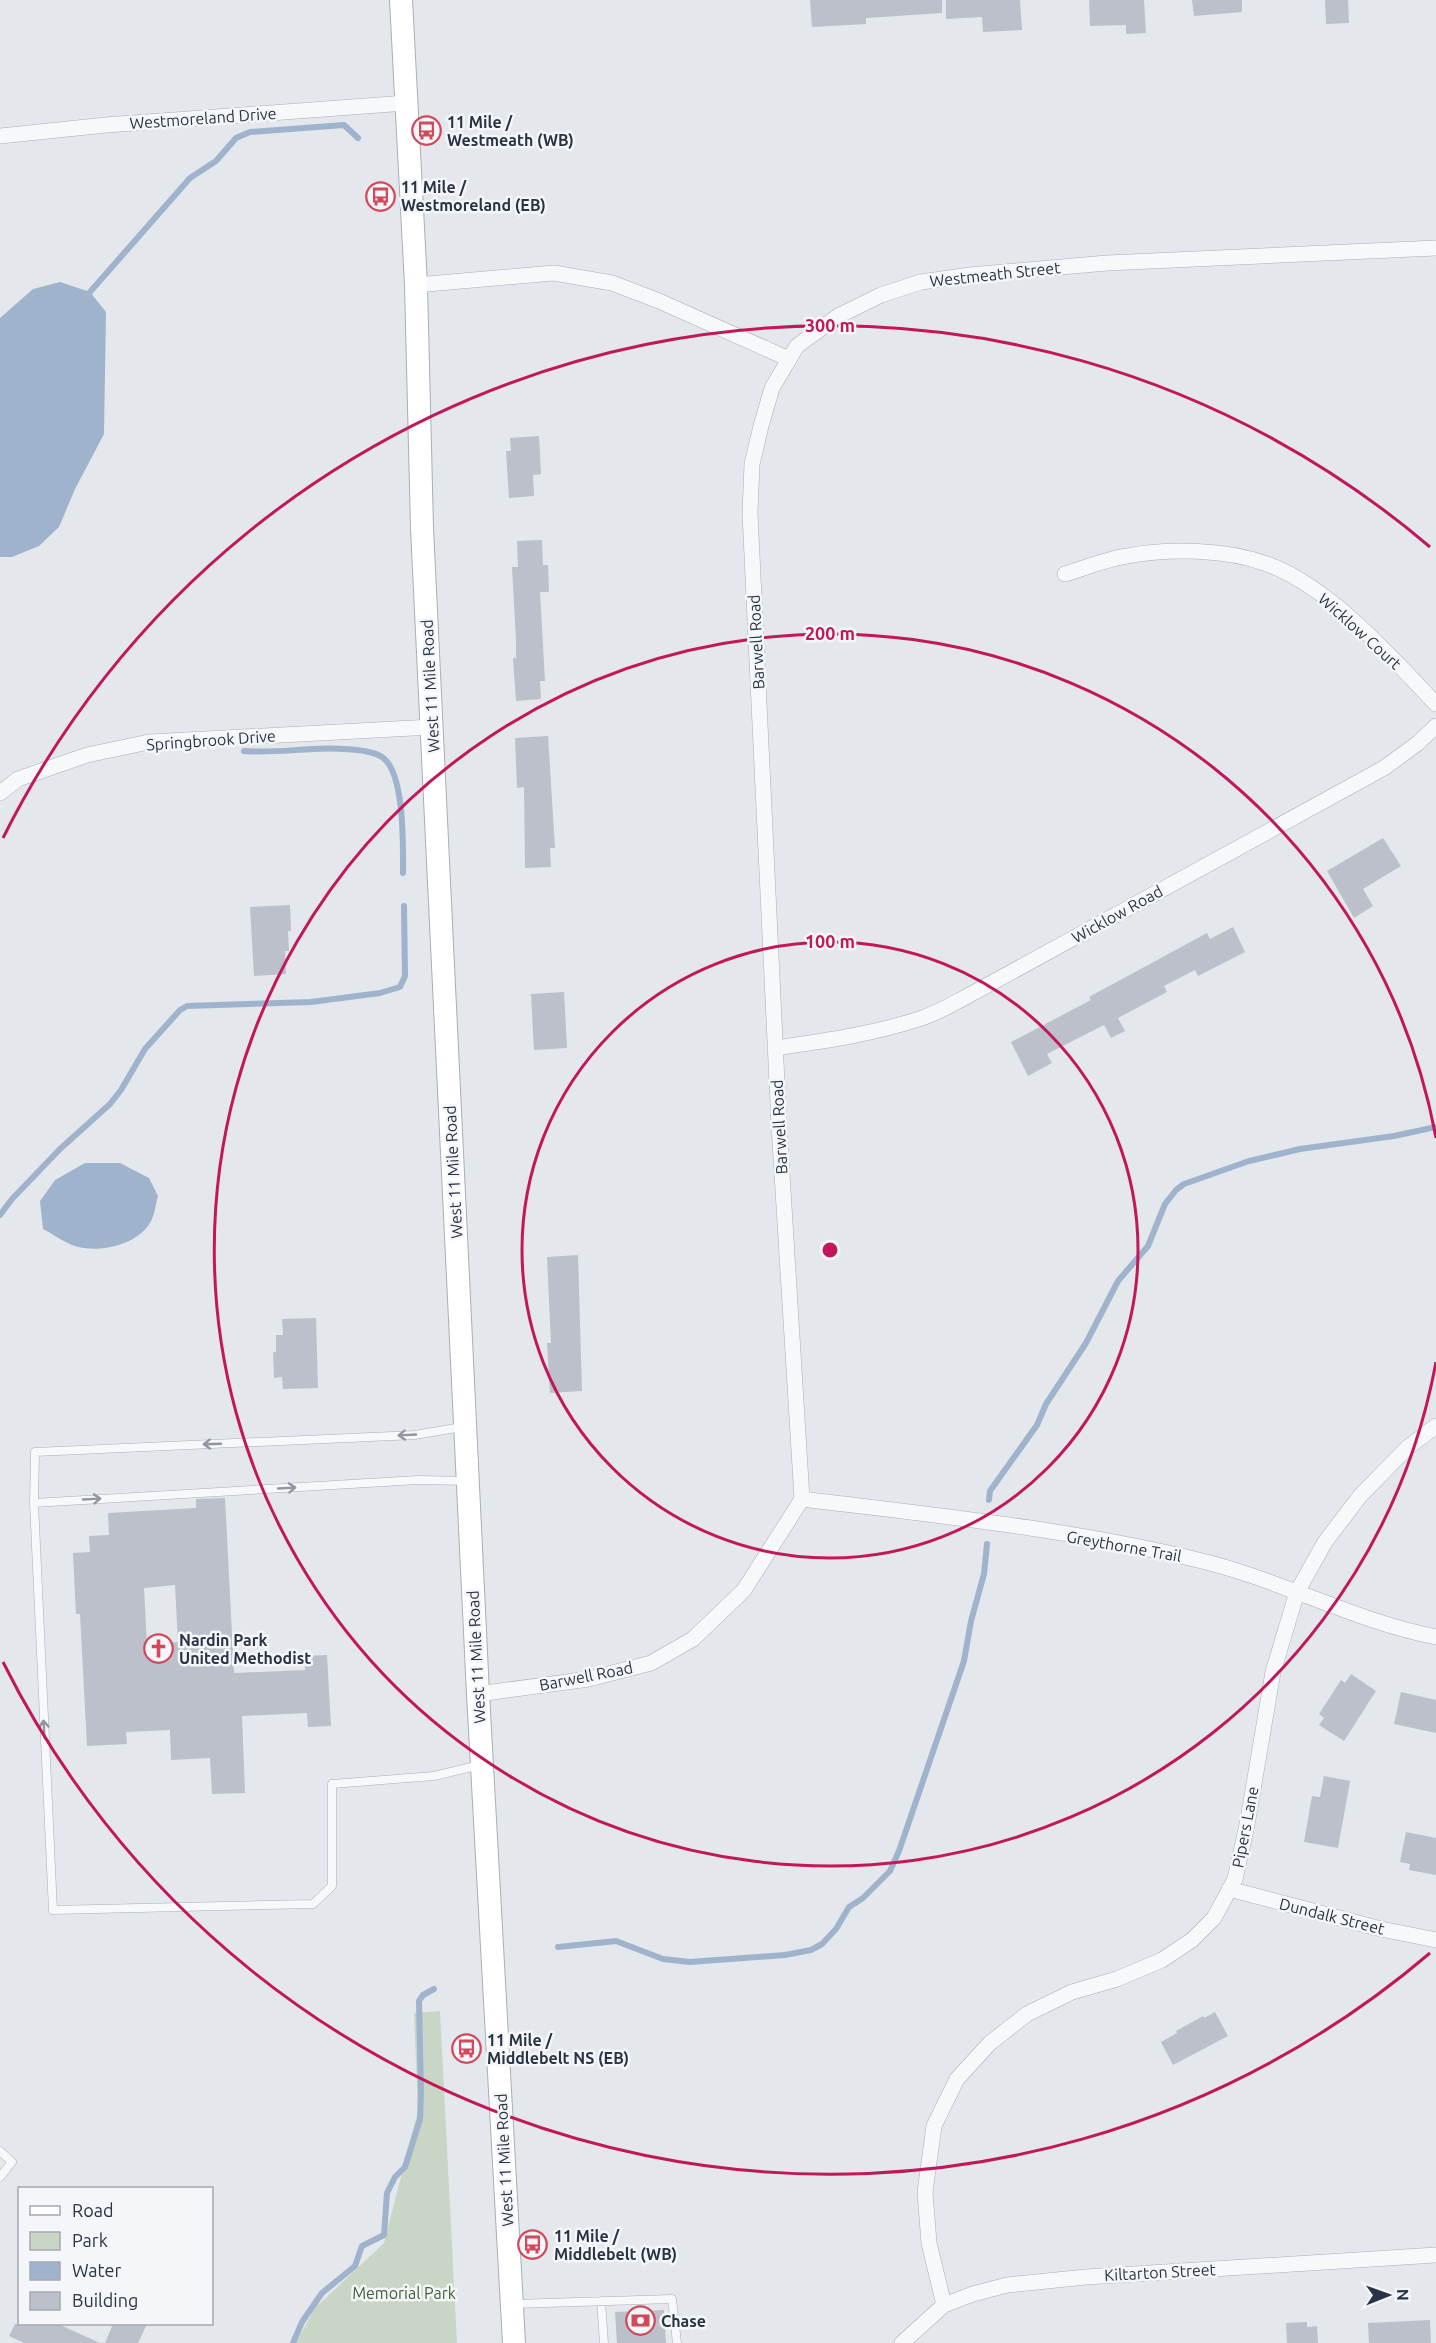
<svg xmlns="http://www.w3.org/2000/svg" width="1436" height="2343" viewBox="0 0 1436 2343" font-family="Ubuntu,sans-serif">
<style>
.green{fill:#c9d6c5}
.water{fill:#9fb4cc}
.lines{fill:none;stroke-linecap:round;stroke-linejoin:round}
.stream{stroke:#9fb4cc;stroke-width:6}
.building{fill:#bbc0ca;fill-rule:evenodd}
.lane-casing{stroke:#a9aeb7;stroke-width:9}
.street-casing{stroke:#a9aeb7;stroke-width:16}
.secondary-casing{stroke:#a9aeb7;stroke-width:24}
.lane{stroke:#f7f8fa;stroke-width:8}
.street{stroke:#f7f8fa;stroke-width:15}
.secondary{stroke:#fff;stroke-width:22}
.oneway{stroke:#9196a0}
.ring{fill:none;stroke:#c2185b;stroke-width:3}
.labels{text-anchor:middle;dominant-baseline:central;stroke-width:5;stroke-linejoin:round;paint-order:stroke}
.street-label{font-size:16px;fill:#2b3445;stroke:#f4f6f9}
.poi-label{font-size:16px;font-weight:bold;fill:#2b3445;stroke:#f4f6f9;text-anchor:start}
.park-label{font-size:16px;fill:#3f6138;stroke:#f4f6f9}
.centre{fill:#c2185b;stroke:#f4f6f9;stroke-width:3}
.ring-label{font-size:18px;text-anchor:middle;font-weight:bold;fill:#c2185b;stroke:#f4f6f9;stroke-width:5;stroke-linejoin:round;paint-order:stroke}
</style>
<rect width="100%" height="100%" fill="#e4e7ec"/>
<path class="green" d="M440,2011L457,2343H296L315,2308L384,2243L418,2111L414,2013Z"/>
<path class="water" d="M60,282L90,292L106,312L104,434L75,489L59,527L39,546L12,557H0V318L33,289Z
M85,1163H120L149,1178L158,1196C156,1203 155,1212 152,1219C141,1245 96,1255 72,1245C62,1241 53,1234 43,1229L40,1201L55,1180Z"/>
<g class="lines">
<path class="stream" d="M86,299L90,292L190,178L216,161L236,138L250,132L344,125L358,138
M244,751C266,753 291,750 313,749C329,748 369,748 382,757C405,772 403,847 403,873
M0,1215L12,1199L60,1149L110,1104L121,1090L145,1049L180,1010L187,1006L311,1002L380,993L400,987L405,976L404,906
M989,1500L990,1491L1037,1425L1046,1404L1086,1343L1118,1281L1148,1246L1165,1204L1176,1190L1184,1184L1249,1161L1300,1149L1394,1136L1436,1127
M558,1947L616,1941L663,1959L690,1962L785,1955L811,1950L822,1944L836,1929L849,1907L863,1898L890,1871L899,1851L964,1661L971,1621L984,1574L987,1544
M293,2343L302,2322L322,2293L355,2266L362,2246L384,2235L387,2193L395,2177L405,2167L420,2119L421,2092L419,2001L423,1995L434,1989"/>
</g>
<path class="building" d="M810,0H942V13L866,18V24L812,27Z
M946,0H1020L1022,30L983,32L982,17L946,19Z
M1089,0H1144L1146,33L1126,34V25L1090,26Z
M1192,0H1242V12L1194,16Z
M1325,0H1348L1349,23L1326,24Z
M539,436L541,474L533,475L534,496L509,498L506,451H511L510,438Z
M542,540L543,565H548L549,592H540L545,681H540L541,699L516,701L513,658H516V640L512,567H518L517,541Z
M548,736L555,848H550L551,867L525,868L524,787L517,788L515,738Z
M1383,838L1401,866L1363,889L1373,906L1354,918L1327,871Z
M290,905L291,931H288L289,951H285L286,974L254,976L250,907Z
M1233,927L1245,952L1198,976L1195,970L1164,986L1167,992L1118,1018L1125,1031L1111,1038L1104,1025L1047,1054L1052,1063L1028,1076L1011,1042L1091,1000L1089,997L1207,933L1210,939Z
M564,992L567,1048L534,1050L531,994Z
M578,1255L582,1391L550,1393L547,1343H551L547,1257Z
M316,1318L318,1388L283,1389L282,1377L274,1378L273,1352H276V1335H283L282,1319Z
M225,1498L234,1673L305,1670V1656L327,1655L331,1726L308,1727L307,1713L242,1716L245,1793L212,1794L210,1758L171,1760L170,1730L126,1732L127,1744L87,1746L80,1614H76L73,1553L90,1552L89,1536L109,1535L108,1513L196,1508V1499ZM175,1585L178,1642L147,1644L144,1588Z
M1351,1674L1376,1691L1344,1741L1319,1725L1324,1718L1319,1714L1341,1680L1345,1683Z
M1401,1692L1436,1700V1733L1394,1724Z
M1324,1776L1350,1781L1338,1848L1304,1842L1312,1796L1320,1797Z
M1406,1832L1436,1838V1875L1409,1870L1410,1864L1400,1862Z
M1215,2012L1228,2036L1173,2065L1161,2042L1177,2033L1176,2031L1203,2016L1204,2018Z
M664,2310L666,2343H617L615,2312Z
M1430,2320L1431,2343H1369L1368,2323Z
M1307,2322V2327L1317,2326L1318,2343H1287L1286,2323Z
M15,2324H58L100,2343H24L9,2336Z
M113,2324H147L138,2343H105Z"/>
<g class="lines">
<defs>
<path id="lane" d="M462,1427L415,1435L35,1452L34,1503L53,1910L313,1904L332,1886V1784L434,1776L480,1765
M34,1503L418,1480L467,1481
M0,2151L12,2162L0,2177
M601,2301L604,2343
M514,2304L672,2299L677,2343"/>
<path id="street" d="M0,136L106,125L406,103
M416,285L554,273L612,283L659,301L789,359
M1065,574C1085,568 1106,559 1127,556C1170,548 1226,549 1267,564C1330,587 1390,656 1436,704
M0,793L18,779L87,755L149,742L432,727
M775,1048C825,1041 874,1034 922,1018C937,1013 951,1005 964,998L1384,768L1418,743L1436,726
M802,1499C933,1515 1071,1529 1198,1560C1279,1579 1354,1621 1436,1637
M478,1694L589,1679L651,1663L693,1639L744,1590L802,1499L779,1125L750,513L752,464L761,426L772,388L797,346L838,316L881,295L921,282L970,275L1107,263L1436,248
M1229,1889L1381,1929L1436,1940
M944,2305L929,2243L925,2192L934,2126L957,2079L990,2043L1027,2014L1072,1992L1117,1979L1162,1960L1192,1940L1214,1918L1235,1879L1247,1825L1273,1672L1297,1592L1325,1542L1360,1496L1407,1448L1436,1426
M902,2343L944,2305L973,2294L1007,2285L1086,2277L1436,2255"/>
<path id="secondary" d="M401,0L416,285L422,528L478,1694L514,2343"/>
</defs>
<use href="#lane" class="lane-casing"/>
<use href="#street" class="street-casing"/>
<use href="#secondary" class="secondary-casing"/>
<use href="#lane" class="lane"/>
<use href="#street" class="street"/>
<use href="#secondary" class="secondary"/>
</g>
<defs><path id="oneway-shaft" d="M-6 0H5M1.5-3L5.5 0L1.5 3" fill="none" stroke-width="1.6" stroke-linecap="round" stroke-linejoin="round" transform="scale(1.5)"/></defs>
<g class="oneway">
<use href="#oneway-shaft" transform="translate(407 1435) rotate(177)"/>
<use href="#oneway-shaft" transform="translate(212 1444) rotate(178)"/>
<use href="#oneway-shaft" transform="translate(287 1488) rotate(-3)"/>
<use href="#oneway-shaft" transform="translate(92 1499) rotate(-3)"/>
<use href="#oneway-shaft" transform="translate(44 1729) rotate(-93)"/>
</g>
<g class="ring">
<circle cx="830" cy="1250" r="308"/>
<path d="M1436 1362A616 616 0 1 1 1436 1138"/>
<path d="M1430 1953A924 924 0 0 1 3 1662M3 838A924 924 0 0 1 1430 547"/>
</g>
<defs>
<symbol id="bus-ring" viewBox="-11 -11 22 22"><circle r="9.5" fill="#f4f6f9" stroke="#d1495b" stroke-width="1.5"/><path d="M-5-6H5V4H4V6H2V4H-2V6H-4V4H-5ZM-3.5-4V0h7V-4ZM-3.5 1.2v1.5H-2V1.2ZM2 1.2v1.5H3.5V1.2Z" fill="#d1495b"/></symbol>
<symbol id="church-ring" viewBox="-11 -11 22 22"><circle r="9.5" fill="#f4f6f9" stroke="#d1495b" stroke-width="1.5"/><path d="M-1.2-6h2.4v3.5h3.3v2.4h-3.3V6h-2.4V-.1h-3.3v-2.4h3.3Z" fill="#d1495b"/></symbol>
<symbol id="bank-ring" viewBox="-11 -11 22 22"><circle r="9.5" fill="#f4f6f9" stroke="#d1495b" stroke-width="1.5"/><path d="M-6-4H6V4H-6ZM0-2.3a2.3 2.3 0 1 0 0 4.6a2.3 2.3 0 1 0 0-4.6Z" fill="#d1495b"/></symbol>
</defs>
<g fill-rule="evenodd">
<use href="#bus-ring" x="410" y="114" width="33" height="33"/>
<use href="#bus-ring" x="364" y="180" width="33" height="33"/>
<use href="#church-ring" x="142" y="1632" width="33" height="33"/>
<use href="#bus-ring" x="450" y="2032" width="33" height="33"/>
<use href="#bus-ring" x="516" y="2228" width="33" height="33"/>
<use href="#bank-ring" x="624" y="2304" width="33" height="33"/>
</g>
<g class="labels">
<g class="street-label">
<text transform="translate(203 118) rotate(-4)">Westmoreland Drive</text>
<text transform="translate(995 274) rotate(-6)">Westmeath Street</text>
<text transform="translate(1360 631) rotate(42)">Wicklow Court</text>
<text transform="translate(756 642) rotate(-93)">Barwell Road</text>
<text transform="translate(430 686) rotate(-93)">West 11 Mile Road</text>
<text transform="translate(211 740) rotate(-4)">Springbrook Drive</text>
<text transform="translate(1117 914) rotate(-29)">Wicklow Road</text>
<text transform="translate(779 1127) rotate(-93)">Barwell Road</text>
<text transform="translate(453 1172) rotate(-93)">West 11 Mile Road</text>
<text transform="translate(1124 1546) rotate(10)">Greythorne Trail</text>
<text transform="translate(476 1657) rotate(-93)">West 11 Mile Road</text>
<text transform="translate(586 1676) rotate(-11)">Barwell Road</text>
<text transform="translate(1245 1827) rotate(-79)">Pipers Lane</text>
<text transform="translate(1332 1916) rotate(14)">Dundalk Street</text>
<text transform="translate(504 2160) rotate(-93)">West 11 Mile Road</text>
<text transform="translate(1160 2272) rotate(-3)">Kiltarton Street</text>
</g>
<g class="poi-label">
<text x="447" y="122">11 Mile /<tspan x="447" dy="18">Westmeath (WB)</tspan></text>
<text x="401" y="187">11 Mile /<tspan x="401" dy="18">Westmoreland (EB)</tspan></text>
<text x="179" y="1640">Nardin Park<tspan x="179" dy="18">United Methodist</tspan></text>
<text x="487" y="2040">11 Mile /<tspan x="487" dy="18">Middlebelt NS (EB)</tspan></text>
<text x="554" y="2236">11 Mile /<tspan x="554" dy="18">Middlebelt (WB)</tspan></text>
<text x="661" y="2321">Chase</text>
</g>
<g class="park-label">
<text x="404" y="2293">Memorial Park</text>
</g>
</g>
<circle cx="830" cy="1250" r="9" class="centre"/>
<g class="ring-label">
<text x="830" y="332">300 m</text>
<text x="830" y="640">200 m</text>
<text x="830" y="948">100 m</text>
</g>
<rect x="18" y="2187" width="195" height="138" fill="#f4f6f9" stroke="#a4a8b1" stroke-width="1.5"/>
<rect x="30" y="2206" width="30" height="9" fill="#ffffff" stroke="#a4a8b1" stroke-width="1.5"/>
<text x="72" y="2217" font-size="18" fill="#2b3445">Road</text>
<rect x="30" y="2232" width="30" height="18" fill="#c9d6c5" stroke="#a4a8b1" stroke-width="1.5"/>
<text x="72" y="2247" font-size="18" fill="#2b3445">Park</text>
<rect x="30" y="2262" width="30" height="18" fill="#9fb4cc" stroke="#a4a8b1" stroke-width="1.5"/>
<text x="72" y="2277" font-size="18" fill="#2b3445">Water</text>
<rect x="30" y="2292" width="30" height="18" fill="#bbc0ca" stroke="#a4a8b1" stroke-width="1.5"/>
<text x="72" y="2307" font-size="18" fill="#2b3445">Building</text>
<g transform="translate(1388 2295) rotate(89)" stroke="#f4f6f9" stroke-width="4.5" paint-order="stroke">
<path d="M0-4.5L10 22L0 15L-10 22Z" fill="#2b3445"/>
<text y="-9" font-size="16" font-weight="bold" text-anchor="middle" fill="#2b3445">N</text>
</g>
</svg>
